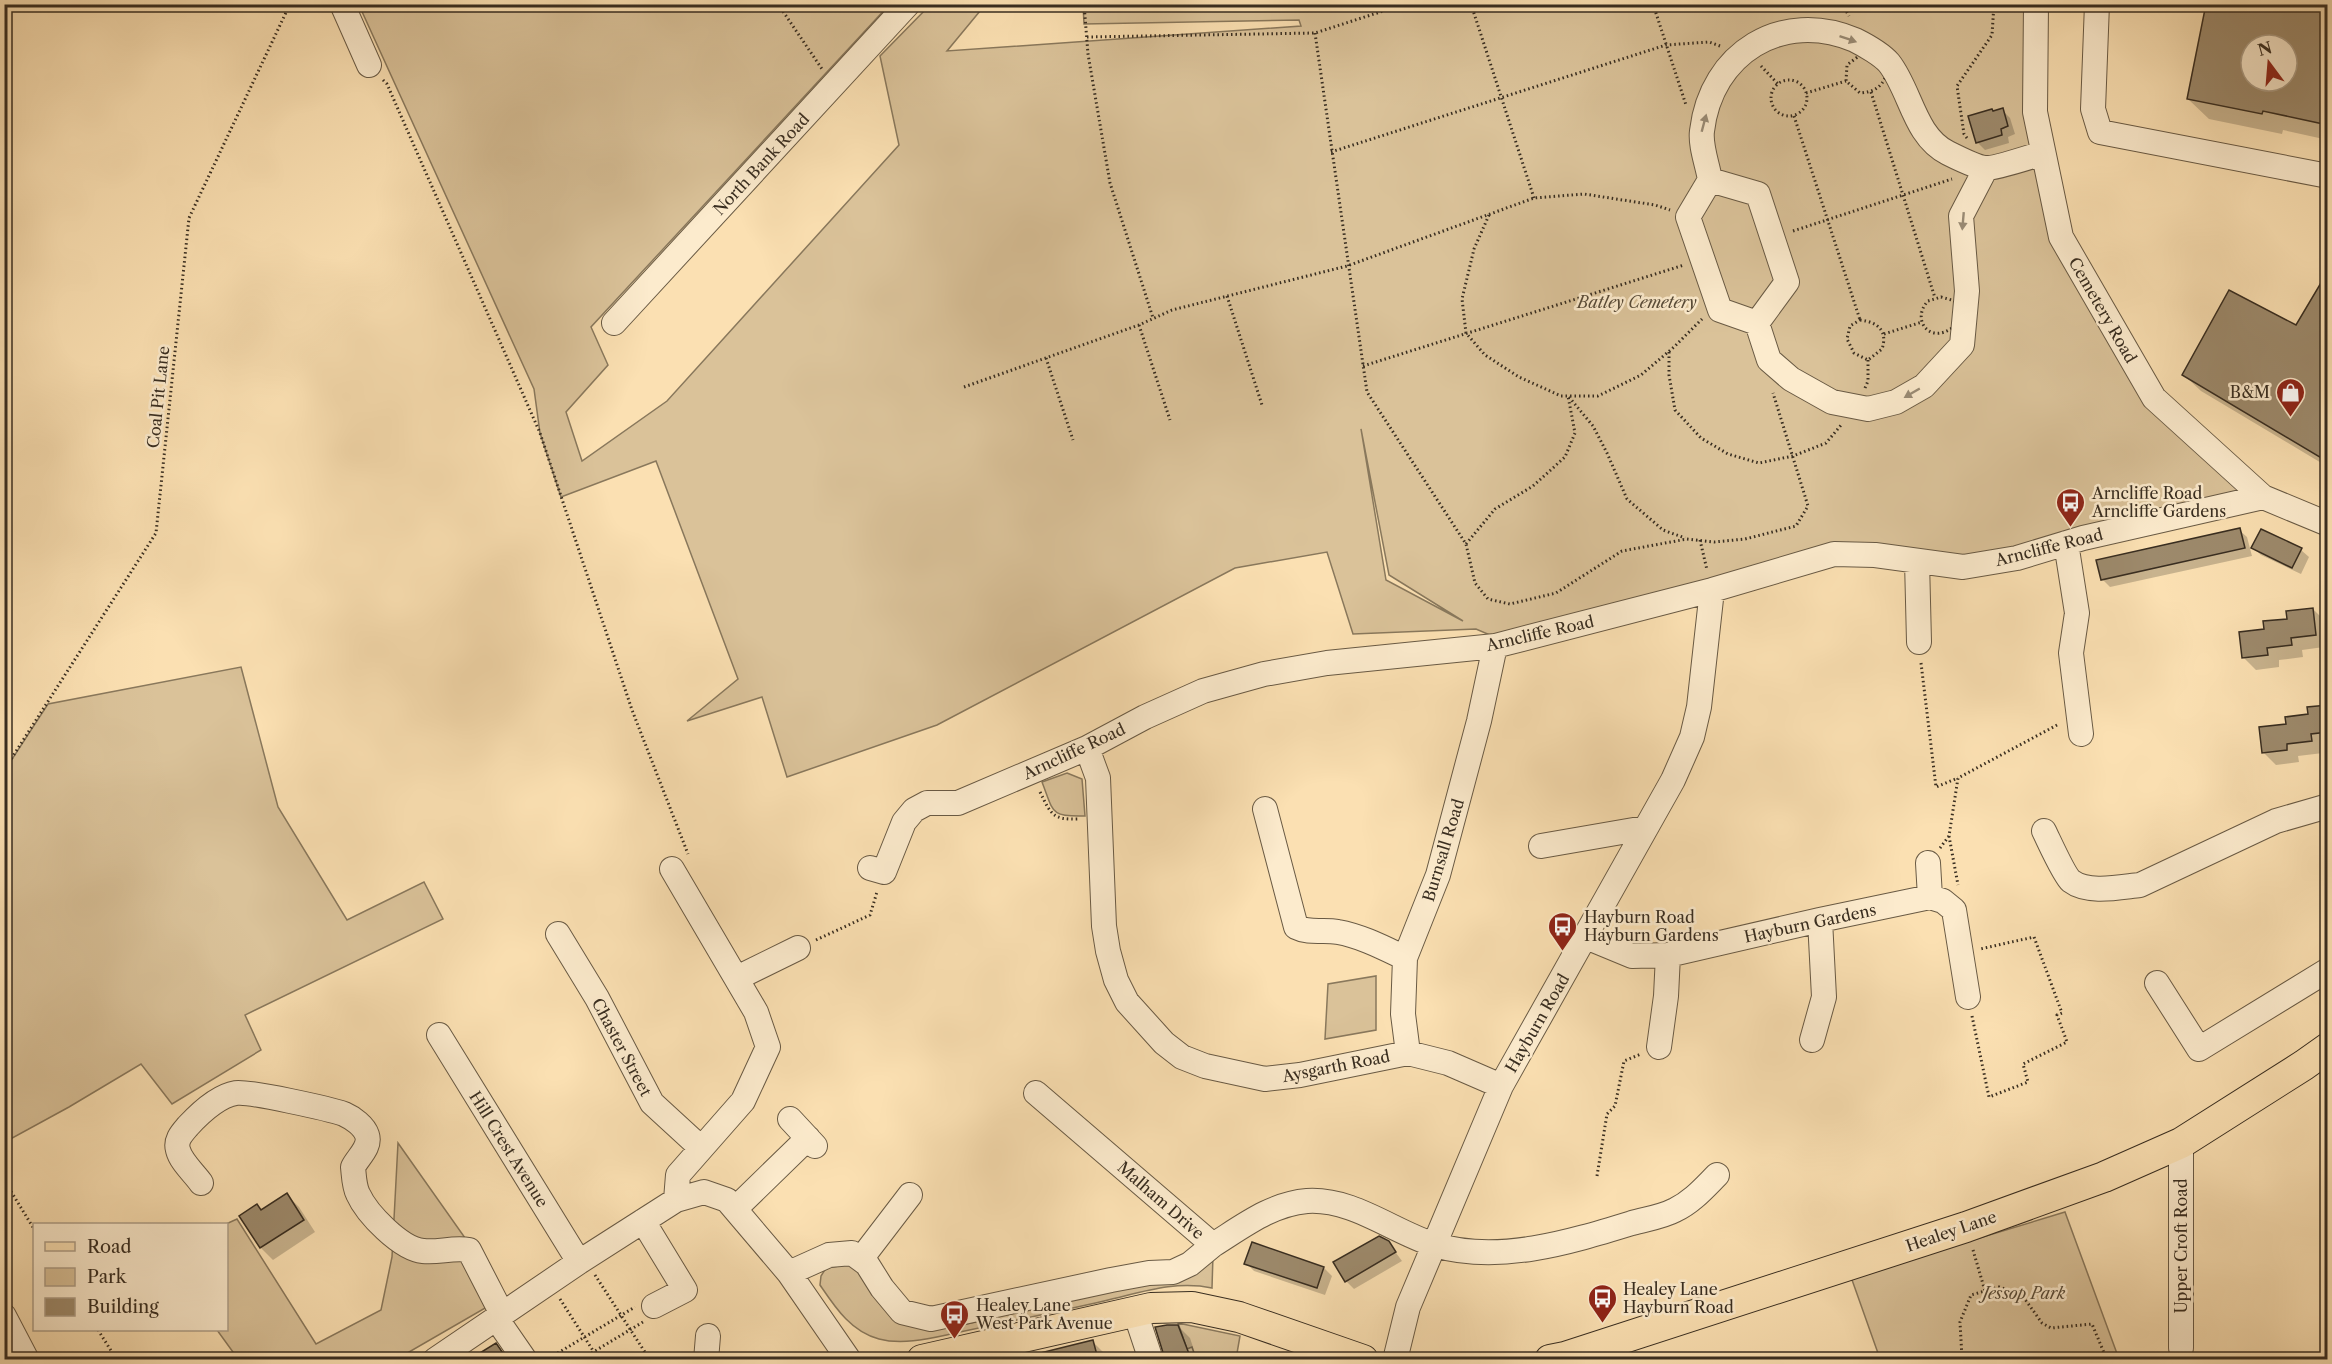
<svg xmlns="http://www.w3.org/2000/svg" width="2332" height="1364" viewBox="0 0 2332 1364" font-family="'Libre Caslon Text',serif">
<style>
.green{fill:#dac299;stroke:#89785c;stroke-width:1.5;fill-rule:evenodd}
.shadow{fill:#0003;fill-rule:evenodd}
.building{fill:#9d8a6c;stroke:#382d20;stroke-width:1.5;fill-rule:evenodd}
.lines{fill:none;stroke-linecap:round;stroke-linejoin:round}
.minor-casing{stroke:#695a44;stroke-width:26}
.major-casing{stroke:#382d20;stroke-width:32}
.path{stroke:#382d20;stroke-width:3;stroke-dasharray:1.5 3;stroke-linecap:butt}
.minor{stroke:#fcebcd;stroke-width:24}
.major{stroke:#fbe0b2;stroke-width:30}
.oneway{fill:#9a8c76}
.labels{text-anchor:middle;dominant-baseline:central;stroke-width:5;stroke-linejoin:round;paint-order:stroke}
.street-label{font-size:16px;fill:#382d20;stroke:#fcebcd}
.park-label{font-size:16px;font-style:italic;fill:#584b38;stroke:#fcebcd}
.poi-label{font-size:16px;fill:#382d20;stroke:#fcebcd;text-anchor:start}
</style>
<rect width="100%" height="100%" fill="#fbe0b2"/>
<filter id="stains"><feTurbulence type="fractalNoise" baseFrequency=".00333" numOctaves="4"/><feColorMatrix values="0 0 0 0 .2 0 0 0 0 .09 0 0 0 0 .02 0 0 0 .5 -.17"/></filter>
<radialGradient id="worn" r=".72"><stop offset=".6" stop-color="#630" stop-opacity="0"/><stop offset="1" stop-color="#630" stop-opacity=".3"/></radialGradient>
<path class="green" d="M1083,4L2036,5L2035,112L2061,237L2154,398L2263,497L2017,558L1875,555L1504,641L1476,629L1353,634L1327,552L1235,568L937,725L787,777L762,697L687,721L738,679L656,461L561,497L540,433L534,389L359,5H889L591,327L608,365L566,412L582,461L667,401L899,145L880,56L930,5H985L947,51L1301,26L1299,20L1084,24ZM1361,429L1389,575L1463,621L1386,580Z
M241,667L278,807L347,920L424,882L443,919L245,1015L261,1050L172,1104L141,1064L69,1107L5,1142V770L48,704Z
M1067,773L1082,779L1085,816C1050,817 1054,813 1042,782Z
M1376,976V1030L1325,1039L1328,984Z
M398,1143L506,1296L397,1359H238L217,1330H226V1224L237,1219L316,1344L381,1310L392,1257Z
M2065,1212L2119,1359H1869L1879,1356L1851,1277Z
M1213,1255L1212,1288C1174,1280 1140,1293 1104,1301C1056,1312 1008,1322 960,1332C935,1337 905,1346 879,1339C851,1332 835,1307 820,1285L821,1276L826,1268L852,1264L884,1305L963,1325L1092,1295Z
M1178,1323L1240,1336L1236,1359H1196L1192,1347L1187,1349Z"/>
<path class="shadow" d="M2208,4H2328V140L2283,130L2282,134L2209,119L2188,99ZM2251,45H2287V81H2251Z
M2002,110L2010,118L2015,134L2008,137L2009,143L1985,150L1977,142L1994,113Z
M2328,228V249L2320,241Z
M2328,274V467L2201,391L2184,375L2296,327Z
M2239,530L2247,537L2252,556L2110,587L2102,579Z
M2253,548L2301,550L2309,557L2301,574L2261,555Z
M2313,609L2325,621L2326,628H2328V659L2324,647L2302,650L2303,657L2279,660V667L2256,670L2244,658L2266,630Z
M2328,706V745L2323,746V753L2298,756L2299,762L2276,765L2264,753L2287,725Z
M287,1195L299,1207L315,1232L273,1260L261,1248L241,1216L257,1206L262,1211Z
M1388,1242L1402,1261L1354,1289L1346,1281Z
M1253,1244L1324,1268L1332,1276L1325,1295L1254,1271L1246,1263Z
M1178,1326L1190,1338L1195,1353L1202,1360H1166Z
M1093,1342L1105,1354L1106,1360H1027V1357Z
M496,1346L509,1360H478L477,1357Z
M1133,1353L1139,1360H1114Z"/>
<path class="building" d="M2206,4H2328V125L2263,111L2262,114L2187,99ZM2251,45H2287V81H2251Z
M2003,108L2008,126L2001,129L2002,135L1976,143L1968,116L1992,109L1993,111Z
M2328,271V462L2182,375L2229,290L2296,325Z
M2240,528L2245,548L2101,580L2096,560Z
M2261,529L2302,548L2292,568L2251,548Z
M2313,608L2316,635L2291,638L2292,645L2267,648L2268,655L2242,658L2239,632L2264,629L2263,621L2287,619L2286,611Z
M2328,705V732L2311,734L2312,741L2287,744V750L2262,753L2259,727L2286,724L2285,717L2308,714L2307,707Z
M287,1193L304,1220L260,1248L239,1216L257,1204L261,1210Z
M1379,1236L1389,1241L1396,1252L1345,1282L1333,1262Z
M1252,1242L1324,1267L1317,1288L1244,1264Z
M1167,1325H1178L1191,1359H1165L1155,1327Z
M1093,1340L1098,1359H1037L1036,1354Z
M496,1343L507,1359H470Z"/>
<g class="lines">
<defs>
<path id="minor" d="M342,4L369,65
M2036,4L2035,112L2061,237L2154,398L2263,497L2328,524
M2097,4L2093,109L2100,132L2328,176
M1710,180C1708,166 1700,146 1702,131C1711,53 1782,9 1855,40C1865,45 1882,55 1889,63C1911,91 1914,136 1948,153C1956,157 1978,168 1986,168C1994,169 2033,156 2043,153
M1710,180L1758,194L1787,282L1757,323L1720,310L1688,217Z
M614,323L908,4
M1757,323L1769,360L1791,379L1832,402L1868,409L1896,402L1924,386L1962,345L1967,291L1961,216L1986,168
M2066,543L2077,613L2071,653L2081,734
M1917,561L1919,642
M1087,748L1098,778L1104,926L1108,951L1116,980L1127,1002L1164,1043L1182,1057L1205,1066L1265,1079L1300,1075L1408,1053L1448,1063L1501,1086
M1265,809L1296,927C1310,934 1323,929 1338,932C1361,936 1384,948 1405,958
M2044,831C2049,841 2064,875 2071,881C2088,894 2120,887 2140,885L2276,821L2328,806
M1541,846L1645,828
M1928,863L1930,897
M870,868L884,872L904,822L914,810L927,803H958L1087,748L1145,717L1203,691L1264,674L1327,663L1495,646L1712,590L1834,554L1875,555L1963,567L2017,558L2083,538L2263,497
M672,869L756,1012L768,1047L743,1101L678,1175L676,1200
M558,934L597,998L652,1103L701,1148
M1586,937L1632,956L1668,955L1820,920L1930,897L1943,901L1954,910L1968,997
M737,978L798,948
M2157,983L2199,1049L2328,970
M439,1035L579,1262
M1812,1040L1824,997L1820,920
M1659,1047L1666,996L1668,955
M1408,1053L1403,1014L1405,958L1438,875L1479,721L1495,646
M1036,1093L1213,1245C1242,1227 1271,1204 1307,1201C1353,1198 1393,1232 1435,1245C1499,1264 1570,1242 1632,1223C1646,1219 1662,1217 1675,1210C1692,1202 1704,1188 1717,1175
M790,1119L815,1146
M201,1183C194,1173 181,1162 178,1150C175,1140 182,1133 188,1126C200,1113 218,1096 236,1093C249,1091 330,1109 344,1114C353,1118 364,1126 367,1135C371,1147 358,1157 353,1167C354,1176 354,1186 358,1194C367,1214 401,1249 423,1251C438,1253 453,1247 469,1250L502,1314
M735,1209L808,1138
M643,1221L685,1290L654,1306
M861,1259L910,1195
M789,1273L829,1255L852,1253L867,1264L882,1288L902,1312L931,1319L1111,1280L1149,1273L1173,1272L1190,1264L1213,1245
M1135,1312L1151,1360
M4,1316L27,1360
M496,1318L525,1360
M2181,1348V1143
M435,1360L579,1262L676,1200L704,1192L727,1200L789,1273L849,1360
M706,1360L708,1336
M1395,1360L1408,1307L1501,1086L1673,780L1692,737L1699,707L1712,590"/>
<path id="major" d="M922,1360L1151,1308L1192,1307L1239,1317L1363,1360
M1550,1360L1565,1357L1966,1227L2104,1177L2181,1143L2304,1065L2328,1048"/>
</defs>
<use href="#minor" class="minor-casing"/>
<use href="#major" class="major-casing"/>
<path class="path" d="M778,4L822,69
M1084,4L1088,54L1110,183L1153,318
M1471,4L1534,198
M1653,4L1686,105
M1842,4L1849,16
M1315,33L1367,392L1466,544L1475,583L1488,599L1510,604L1556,593L1622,551L1687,539L1714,542L1745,539L1796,526L1808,506L1773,393
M1087,37L1315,33L1405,4
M1868,49L1885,67L1886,76C1881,88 1873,92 1860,93L1846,81L1847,65Z
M1761,66L1778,84
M1771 98a18 18 0 1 1 36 0a18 18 0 1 1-36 0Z
M383,80L387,84L540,433L632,710L688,854
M1871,92L1935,298
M1806,93L1846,81
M1794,116L1860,320
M1967,138L1964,134L1957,86L1992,35L1994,4
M1331,152L1666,45L1709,42L1720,46
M1489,215L1474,249L1462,299L1466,333L1485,355L1519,377L1561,396H1598L1641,375L1674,347L1702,319
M1793,231L1952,179
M1227,296L1262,405
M1941,297L1955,301L1964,316C1936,353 1908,322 1928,301Z
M1860,320C1878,322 1888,331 1882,349L1868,360L1854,353L1847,339L1850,326Z
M1139,325L1170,420
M1884,334L1922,322
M1669,352V375L1675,410L1701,438L1728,454L1759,463L1793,456L1826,443L1842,424
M1046,358L1073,440
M1363,366L1684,265
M964,387L1139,325L1172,310L1347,266L1534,198L1584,194L1655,205L1670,210
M1865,388L1868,381V360
M1569,397L1593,426L1607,453L1627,499L1663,530L1685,538
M1700,540L1707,570
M1466,544L1495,509L1533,486L1565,457L1575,433L1568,396
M1921,663L1936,787L1958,778
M4,770L156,533L189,218L290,4
M1040,792C1051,814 1052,820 1079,819
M1949,836L1958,885
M1940,848L1949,836L1958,778L2059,724
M816,940L870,915L877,892
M1972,1016L1989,1097L2028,1082L2023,1064L2067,1042L2057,1015L2062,1013L2034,937L1980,949
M1597,1176L1607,1114L1615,1106L1624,1061L1641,1054
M4,1180L34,1229
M1973,1250L1985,1291
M595,1275L650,1360
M560,1299L599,1360
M98,1330L117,1360
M546,1360L635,1307
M580,1360L643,1322
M1957,1360L1962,1358L1960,1322L1971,1295L1999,1287L2022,1295L2042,1323L2051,1328L2092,1324L2107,1360"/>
<use href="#minor" class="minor"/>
<use href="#major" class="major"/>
</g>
<defs><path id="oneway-solid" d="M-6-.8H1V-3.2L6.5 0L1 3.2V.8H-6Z" transform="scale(1.5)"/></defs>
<g class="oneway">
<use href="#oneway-solid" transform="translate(1848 39) rotate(19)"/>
<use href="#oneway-solid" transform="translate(1704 123) rotate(-75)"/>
<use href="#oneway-solid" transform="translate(1963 221) rotate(95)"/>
<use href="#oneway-solid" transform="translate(1912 393) rotate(150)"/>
</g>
<defs>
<symbol id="shop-pin" viewBox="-11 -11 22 30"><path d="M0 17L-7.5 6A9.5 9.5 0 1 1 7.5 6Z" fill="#8f2418" stroke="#fcebcd"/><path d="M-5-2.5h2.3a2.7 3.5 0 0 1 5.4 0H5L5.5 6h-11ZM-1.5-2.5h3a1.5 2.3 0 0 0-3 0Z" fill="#fff"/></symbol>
<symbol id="bus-pin" viewBox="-11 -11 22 30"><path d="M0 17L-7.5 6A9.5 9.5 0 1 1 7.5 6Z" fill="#8f2418" stroke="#fcebcd"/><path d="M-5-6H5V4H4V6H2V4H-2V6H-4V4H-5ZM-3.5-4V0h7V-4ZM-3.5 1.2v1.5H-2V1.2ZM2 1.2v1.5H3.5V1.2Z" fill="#fff"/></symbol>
</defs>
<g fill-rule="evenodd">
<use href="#shop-pin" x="2274" y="376" width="33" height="45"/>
<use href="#bus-pin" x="2054" y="486" width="33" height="45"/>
<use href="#bus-pin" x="1546" y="910" width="33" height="45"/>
<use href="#bus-pin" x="1586" y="1282" width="33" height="45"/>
<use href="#bus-pin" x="938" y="1298" width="33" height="45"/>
</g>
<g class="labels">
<g class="street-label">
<text transform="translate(761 164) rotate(-47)">North Bank Road</text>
<text transform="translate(2103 310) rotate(60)">Cemetery Road</text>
<text transform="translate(158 397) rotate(-84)">Coal Pit Lane</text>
<text transform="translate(2049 547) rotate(-14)">Arncliffe Road</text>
<text transform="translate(1540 633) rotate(-13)">Arncliffe Road</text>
<text transform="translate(1074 751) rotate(-25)">Arncliffe Road</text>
<text transform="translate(1443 850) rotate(-73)">Burnsall Road</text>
<text transform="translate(1810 923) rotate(-12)">Hayburn Gardens</text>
<text transform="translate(1537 1023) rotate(-60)">Hayburn Road</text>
<text transform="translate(622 1047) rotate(62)">Chaster Street</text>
<text transform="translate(1336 1066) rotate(-11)">Aysgarth Road</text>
<text transform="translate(509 1149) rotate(58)">Hill Crest Avenue</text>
<text transform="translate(1161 1200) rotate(41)">Malham Drive</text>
<text transform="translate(1951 1231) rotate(-19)">Healey Lane</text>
<text transform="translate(2181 1246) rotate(-90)">Upper Croft Road</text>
</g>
<g class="park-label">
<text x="1637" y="302">Batley Cemetery</text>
<text x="2024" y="1293">Jessop Park</text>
</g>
<g class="poi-label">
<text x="2270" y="392" text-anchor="end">B&amp;M</text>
<text x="2092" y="493">Arncliffe Road<tspan x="2092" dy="18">Arncliffe Gardens</tspan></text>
<text x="1584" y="917">Hayburn Road<tspan x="1584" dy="18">Hayburn Gardens</tspan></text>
<text x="1623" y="1289">Healey Lane<tspan x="1623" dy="18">Hayburn Road</tspan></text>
<text x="976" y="1305">Healey Lane<tspan x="976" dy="18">West Park Avenue</tspan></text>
</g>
</g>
<rect width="2332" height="1364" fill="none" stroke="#fbe0b2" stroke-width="24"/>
<rect x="6" y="6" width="2320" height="1352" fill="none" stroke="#382d20" stroke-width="3"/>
<rect x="12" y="12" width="2308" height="1340" fill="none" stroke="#382d20" stroke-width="1.5"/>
<rect x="33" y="1223" width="195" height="108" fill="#fcebcd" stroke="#ae9f88" stroke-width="1.5"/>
<rect x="45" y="1242" width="30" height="9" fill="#fbe0b2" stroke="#ae9f88" stroke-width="1.5"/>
<text x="87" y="1253" font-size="18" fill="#382d20">Road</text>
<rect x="45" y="1268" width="30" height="18" fill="#dac299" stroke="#ae9f88" stroke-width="1.5"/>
<text x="87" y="1283" font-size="18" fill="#382d20">Park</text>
<rect x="45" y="1298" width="30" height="18" fill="#9d8a6c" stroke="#ae9f88" stroke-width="1.5"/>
<text x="87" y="1313" font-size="18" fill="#382d20">Building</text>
<g transform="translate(2269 63) rotate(344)"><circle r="28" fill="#fcebcd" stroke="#ae9f88" stroke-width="1.5"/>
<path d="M0-4.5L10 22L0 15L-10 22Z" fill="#8f2418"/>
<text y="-9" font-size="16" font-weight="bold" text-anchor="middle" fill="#382d20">N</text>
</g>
<rect width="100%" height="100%" filter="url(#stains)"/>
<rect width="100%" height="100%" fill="url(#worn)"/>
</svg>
